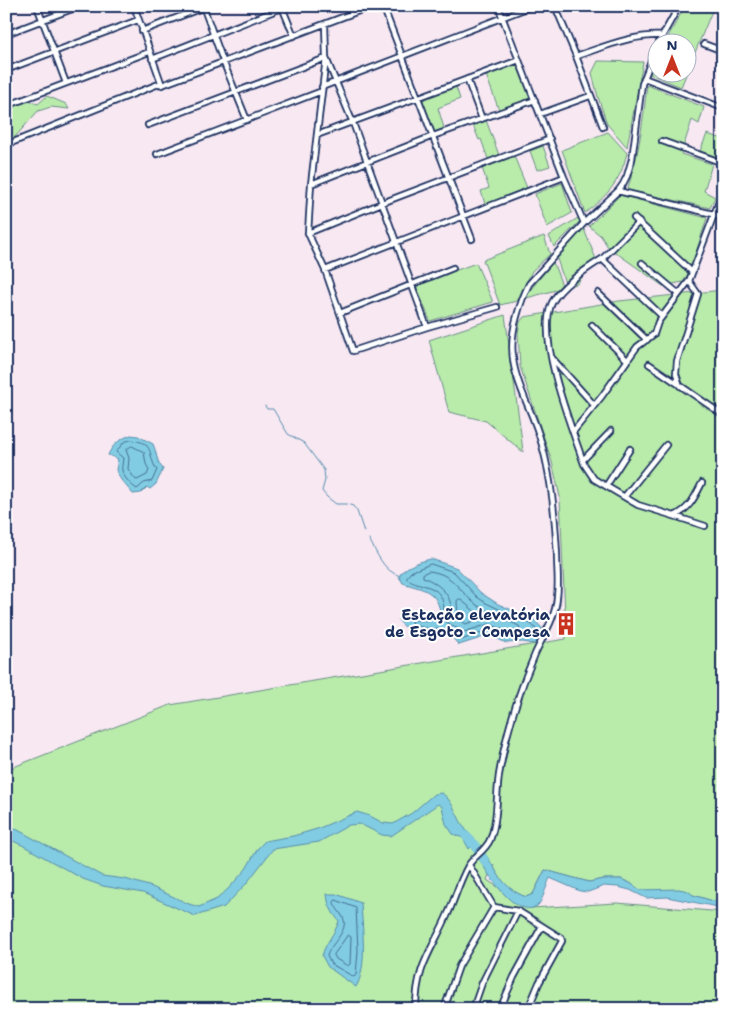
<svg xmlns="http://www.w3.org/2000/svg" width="729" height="1015" viewBox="0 0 729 1015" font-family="'Shantell Sans',sans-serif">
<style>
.green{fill:#b9ebab;stroke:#6a8d84}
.water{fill:#81cce2;stroke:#588dad}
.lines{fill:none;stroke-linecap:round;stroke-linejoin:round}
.shore{stroke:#446e93;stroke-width:1}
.stream{stroke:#588dad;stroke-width:1}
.river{stroke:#81cce2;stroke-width:9}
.street-casing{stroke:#1b2f5e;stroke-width:8}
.street{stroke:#fff;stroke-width:4.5}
.labels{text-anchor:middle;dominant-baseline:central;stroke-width:4;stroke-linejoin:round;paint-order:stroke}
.poi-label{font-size:15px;font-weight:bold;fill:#1b2f5e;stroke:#fff;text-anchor:end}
</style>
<rect width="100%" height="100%" fill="#f7e8f2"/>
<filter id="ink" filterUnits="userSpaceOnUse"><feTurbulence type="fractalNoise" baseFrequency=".02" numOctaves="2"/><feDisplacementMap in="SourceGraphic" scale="10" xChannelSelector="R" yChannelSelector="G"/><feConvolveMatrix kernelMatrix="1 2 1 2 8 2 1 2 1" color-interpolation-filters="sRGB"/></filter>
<g filter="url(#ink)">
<path class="green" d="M685,6H714L681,87L650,74L656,60V72H686V42H665Z
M598,61L643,62L627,147L607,124L598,97L592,73Z
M518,63L532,99L499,110L486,75Z
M647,85L704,107L699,124L692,120L681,154L712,164L704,191L715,197L710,208L627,190C639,156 643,121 647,85Z
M456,87L460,99L438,108L444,128L434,132L422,98Z
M47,96L66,104L69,109L51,107L38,111L15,137L6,139V115L14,107L28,101L38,104Z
M486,120L499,155L488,159L481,139L479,140L473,125Z
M608,132L627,153C620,182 608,195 585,213L562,150Z
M707,134L723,139V159L700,151Z
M543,146L550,166L537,170L530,151Z
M514,156L527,188L485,204L481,191L489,188L482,168Z
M562,183L572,213L547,227L535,194Z
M620,195L707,218L690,271L683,282L663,286L608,247L601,236L589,226Z
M578,218L580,221L554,247L549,236Z
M583,227L596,259L577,284L566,286L557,259Z
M544,236L550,254L532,271L517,301L500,305L483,260Z
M553,262L563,288L523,299Z
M476,263L493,302L430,321L416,285Z
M723,290V898L713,901L693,895L640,890L630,883L621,879H603L589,882L545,870L533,894L526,897C509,891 500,881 493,865L487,880L531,908L617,903L723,912V1009H6V770L170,705L566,639L560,497L552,462L520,366L518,333L520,322L524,317L619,301Z
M505,315L521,434L523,452L486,421L449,412L429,340Z"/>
<path class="water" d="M131,435L138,436L153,444C157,453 156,461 163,469L156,484L150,489L147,487L141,493L133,494L121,480L116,470L118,459L108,455C113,444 120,439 131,435Z
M431,559L457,568L481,593L498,604L533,619L542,628L538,642L534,644L523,642L506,643L490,635L459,645C455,642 453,636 447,635C431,631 408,637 398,619C410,611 429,620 440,611C436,589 420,589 403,583L399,577C402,567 421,561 431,559Z
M442,793C454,802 457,818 466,830C469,834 473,837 477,841L469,849L463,838L453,834L446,824L442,807L438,804L391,836L382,835L360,824L349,825L319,842L273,849L246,884L224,907L195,916L143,893L103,886L83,879L22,845L6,838V826L18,830L102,876L125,879L152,887L189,904L199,907L217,899L229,888L246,869L258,848L265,841L293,836L317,829L357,812L370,816L383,823L393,824L412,813L434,794Z
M484,852C498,872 501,887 526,897L533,894L545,870L589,882L603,879H621L630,883L640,890L679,889L688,891L693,895L713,901L723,898V908L667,897L646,898L630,890L618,887L604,886L588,892L580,891L550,878C546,886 542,903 537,906C515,920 486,871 478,857Z
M327,894H336L361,903C362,926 368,967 356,987L328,967L322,956C325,943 335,934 339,921C332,912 328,906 327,894Z"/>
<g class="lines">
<path class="shore" d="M131,440C156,442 147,456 157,470L152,481L144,483L137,489C132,486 123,477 122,470C121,467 123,462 123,458L116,452L124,442Z
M132,446L144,452L146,464L149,470L147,475L137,480L135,479L128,469L129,458L126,450Z
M431,564L454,572L477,597L486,603L531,624L536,629L534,637L507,638L490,630L461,640C444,623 432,633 412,624L411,622L413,620C424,620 438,623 444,612C444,582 422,589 406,578L411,572Z
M429,571C453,574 457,588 473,602C486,613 504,619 519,626L520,629L507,631L489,624L464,632L447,623L446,621C460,600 440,584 423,577V574Z
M460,599L479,615V619L466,624L458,619L457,601Z
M336,900L356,908L358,951L356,975L354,977L331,964L327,956C330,944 347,933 344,920C343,915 336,909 334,903Z
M348,935L351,937L350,964L348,966L336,959L334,955Z"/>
<path class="stream" d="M265,406L267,409H273L288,434L304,443L324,470L325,480L322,491L327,497L336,504H347L353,506L357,511L364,532
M369,539C377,553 383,571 400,576"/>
<path class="river" d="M466,836L475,845L485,861"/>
<defs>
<path id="street" d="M37,6L66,83
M134,6L162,85L372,6
M203,6L223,61L247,120
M383,6L472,239
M498,6L564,177L584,223
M555,6L576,56L603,127
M282,7L294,36
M325,24L326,58L311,184L308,233L325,270L353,351L427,327L497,307
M142,31L207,6
M6,34L80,6
M659,42L679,6
M704,44L723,51
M576,56C604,47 633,34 663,36
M152,59L287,6
M6,70L138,20
M644,78L723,108
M467,79L482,119
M322,87L532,6
M6,106L149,52
M540,114L590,96
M148,125L326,58L353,123L427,327
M317,135L519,60
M662,141L723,163
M6,145L161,83
M157,154L322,91
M311,184L433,136L535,100
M618,191L713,214L723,218
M634,218L692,272
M639,222L602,259L662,316
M308,233L382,203L550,139
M602,259C586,269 555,289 550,308C539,346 571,426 584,464L594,479L638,505L674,516C689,510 695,497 702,483
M642,263L679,294
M325,270L564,177
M598,293L647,340
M340,313L453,268
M592,325L627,360
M552,358L594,405
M649,364L723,415
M680,386L676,374L677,361L698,294L689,281L723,191
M573,432L602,396L637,347L654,334L658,322L689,281
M583,460L611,431
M606,486L630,449
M625,496L666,445
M674,516L705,526
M469,865L494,907L518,911L561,938L562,941L539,983L528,1009
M416,1009C416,966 431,952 447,916C455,899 459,882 468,866C474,856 485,851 490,840C498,820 496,796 499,775C506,733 518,693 535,654C543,636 556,617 557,597C559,583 557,569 557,555C555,518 552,481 542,445C529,396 501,370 517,316C520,305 524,294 529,284L584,223L618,191L623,184L627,176L632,159L642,84L656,48
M444,1009L459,966L494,907
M473,1009L482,983L518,911
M500,1009L514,977L542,926"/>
</defs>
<use href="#street" class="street-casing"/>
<use href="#street" class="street"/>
</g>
</g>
<defs>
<symbol id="building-bare" viewBox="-9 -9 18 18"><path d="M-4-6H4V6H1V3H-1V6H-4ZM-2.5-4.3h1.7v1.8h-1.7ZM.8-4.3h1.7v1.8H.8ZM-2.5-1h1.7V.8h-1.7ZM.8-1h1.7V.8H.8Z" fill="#c8321e" stroke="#fff" stroke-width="2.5" paint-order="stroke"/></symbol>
</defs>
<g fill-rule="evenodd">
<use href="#building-bare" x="550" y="608" width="32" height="32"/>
</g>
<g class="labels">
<g class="poi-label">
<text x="550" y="615">Estação elevatória<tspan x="550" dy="17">de Esgoto - Compesa</tspan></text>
</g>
</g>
<rect width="729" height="1015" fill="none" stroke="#fff" stroke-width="25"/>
<rect x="12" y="12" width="704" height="990" fill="none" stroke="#1b2f5e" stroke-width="2" filter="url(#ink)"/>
<g transform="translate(672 58)"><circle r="24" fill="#ffffff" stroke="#a4acbf"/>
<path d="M0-4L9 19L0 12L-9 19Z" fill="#c8321e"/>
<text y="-8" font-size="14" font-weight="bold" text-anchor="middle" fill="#1b2f5e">N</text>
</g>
</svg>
